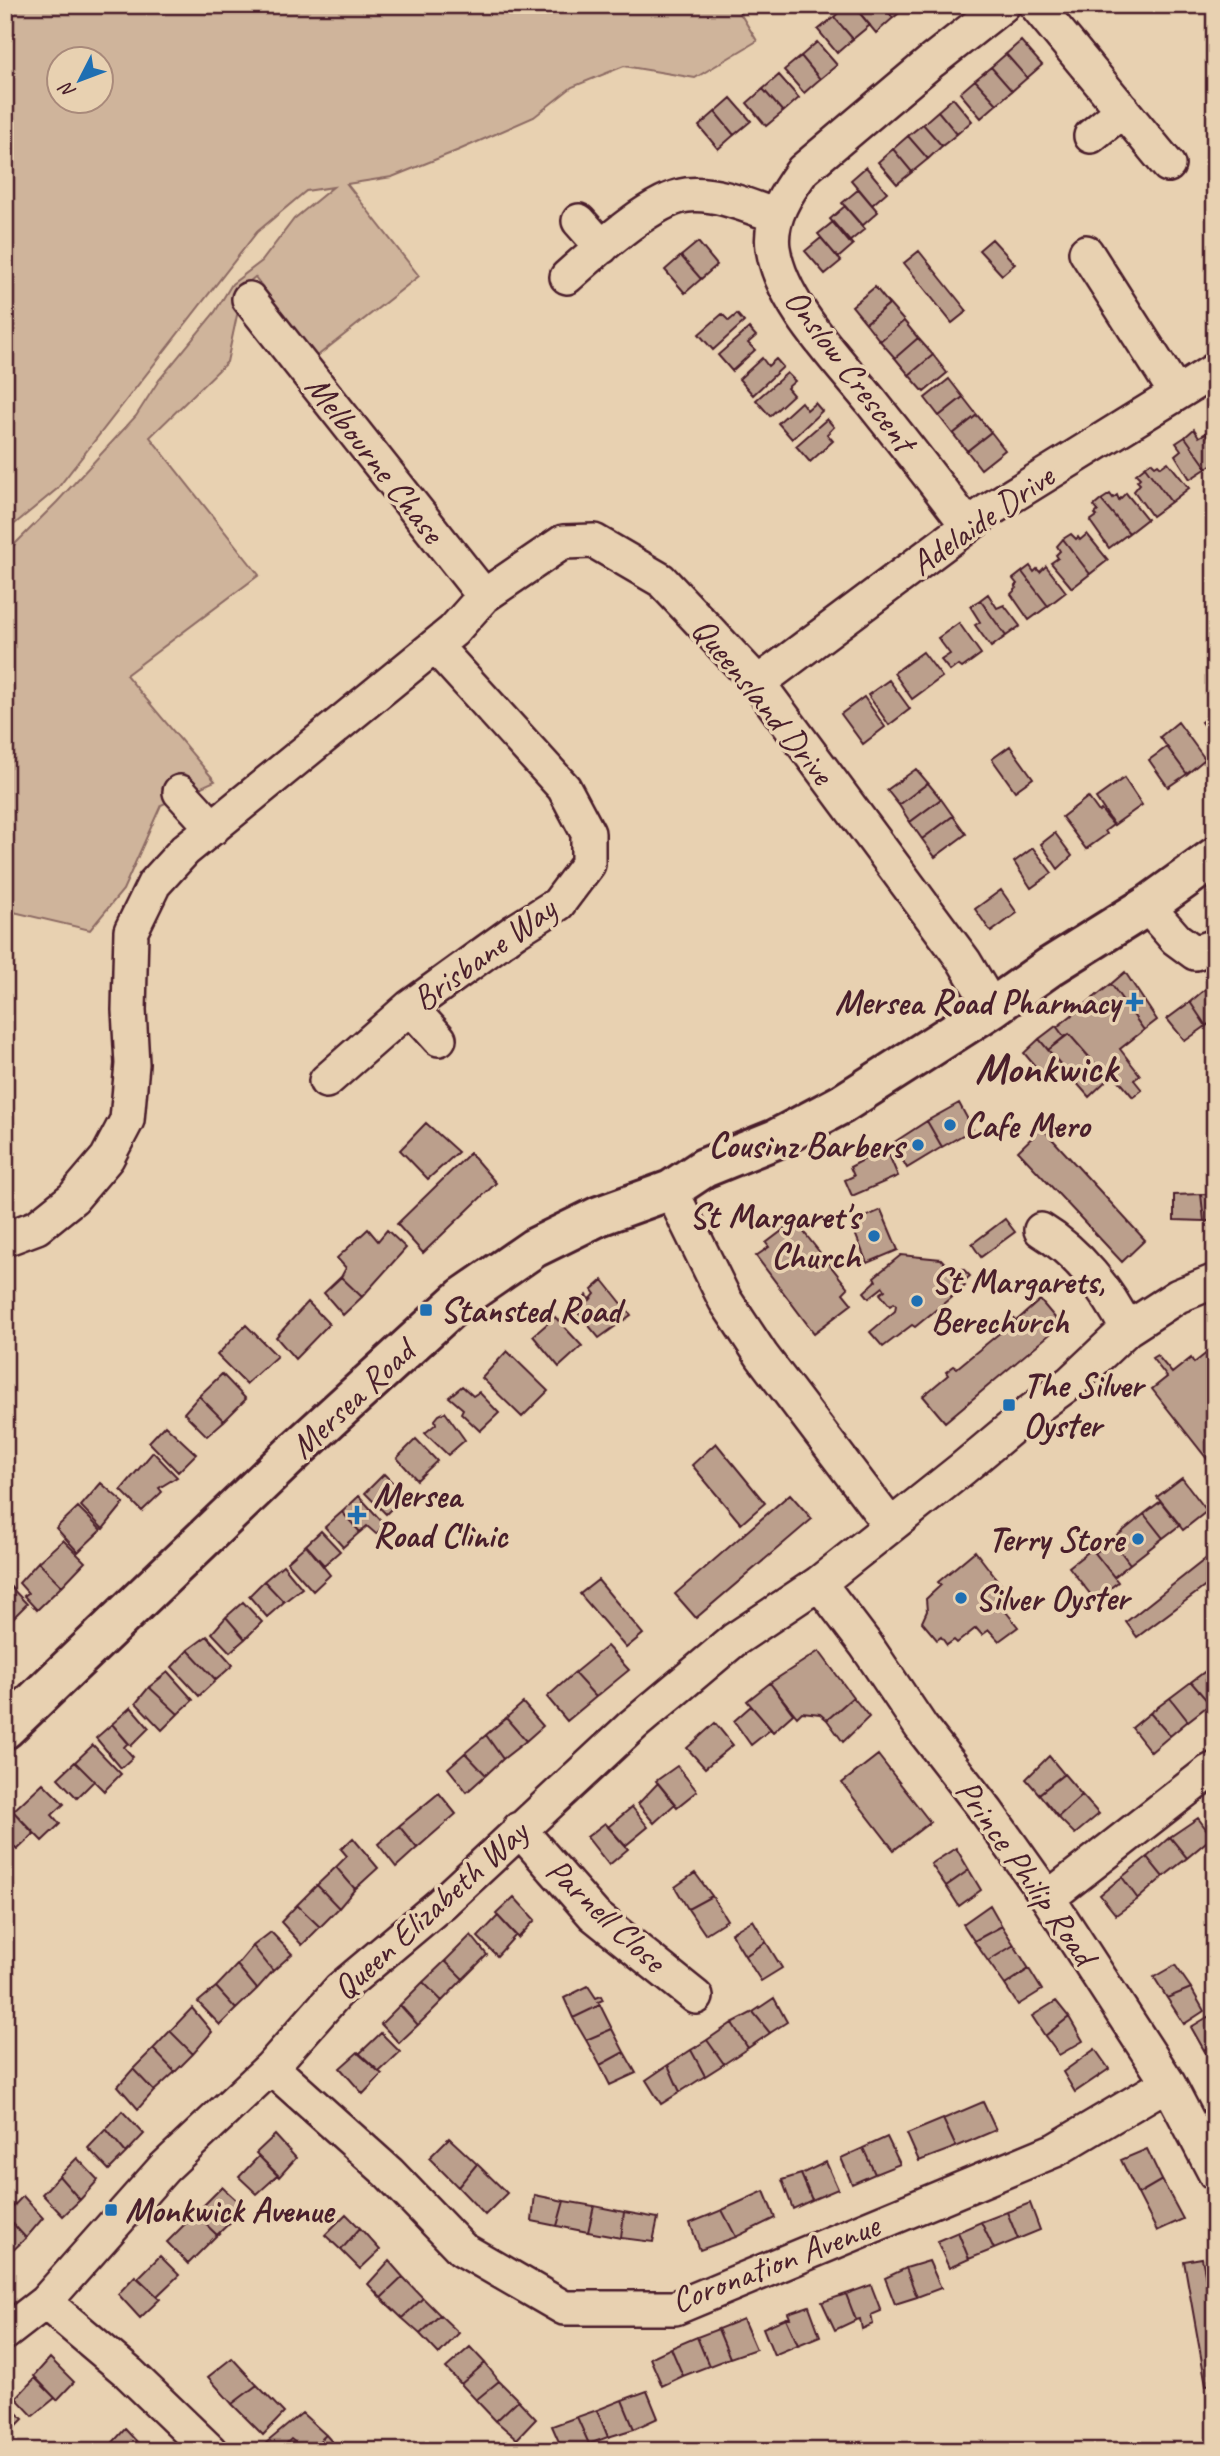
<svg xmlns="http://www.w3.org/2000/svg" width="1220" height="2456" viewBox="0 0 1220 2456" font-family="Caveat,sans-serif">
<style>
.green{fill:#cfb49b;stroke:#8c6a63;stroke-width:2;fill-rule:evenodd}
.building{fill:#bb9f8c;stroke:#4a1f2b;stroke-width:2}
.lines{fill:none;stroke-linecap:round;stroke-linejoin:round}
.minor-casing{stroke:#4a1f2b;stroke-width:38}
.major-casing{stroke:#4a1f2b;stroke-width:44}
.minor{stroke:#e8d1b1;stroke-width:33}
.major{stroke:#e8d1b1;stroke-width:38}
.poi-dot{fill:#1f6fb2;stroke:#e8d1b1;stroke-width:2.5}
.labels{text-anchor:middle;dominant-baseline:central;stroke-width:7;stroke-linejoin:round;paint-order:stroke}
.street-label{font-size:35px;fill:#4a1f2b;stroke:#e8d1b1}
.poi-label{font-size:35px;font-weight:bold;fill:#4a1f2b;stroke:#e8d1b1;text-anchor:start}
.district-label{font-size:42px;font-weight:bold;fill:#4a1f2b;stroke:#e8d1b1}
</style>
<rect width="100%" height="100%" fill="#e8d1b1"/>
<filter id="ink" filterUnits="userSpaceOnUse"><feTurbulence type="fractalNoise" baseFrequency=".0143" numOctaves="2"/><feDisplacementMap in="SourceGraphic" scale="14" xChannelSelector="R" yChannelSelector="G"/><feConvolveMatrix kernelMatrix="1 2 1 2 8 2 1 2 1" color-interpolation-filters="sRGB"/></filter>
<g filter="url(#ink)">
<path class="green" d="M5,5H735L757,41L695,78L624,66L572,87L534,117L459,150L392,177L347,184L419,276L316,357L255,277L243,287L227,362L150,437L259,575L126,675L215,781L161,805L123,890L90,930L5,910V554L57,502L136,416L159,380L215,312L232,284L262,261L294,219L333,187L306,191L257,232L57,489L5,532ZM60,60H102V102H60Z"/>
<path class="building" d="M847,5H853L870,25L853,39L834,17Z
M862,5H882L893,18L876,33L857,10Z
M882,5H909L893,18Z
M834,17L853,39L837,53L818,30Z
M1021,41L1042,65L1027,78L1006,54Z
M817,42L837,65L820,79L801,56Z
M1006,54L1027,78L1012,91L991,67Z
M801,56L820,79L804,93L784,70Z
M991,67L1012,91L997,104L975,80Z
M779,75L799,98L783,112L763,89Z
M975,80L997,104L981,118L960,93Z
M763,89L783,112L766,126L747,103Z
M731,98L751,121L734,135L715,112Z
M953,98L972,121L957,134L938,111Z
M938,111L957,134L942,146L923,124Z
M715,112L734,135L718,149L699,126Z
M923,124L942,146L928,159L908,136Z
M908,136L928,159L912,172L893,149Z
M893,149L912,172L897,184L878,162Z
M866,167L887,192L872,205L851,180Z
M859,189L878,212L862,226L842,203Z
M845,206L865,229L849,242L830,219Z
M833,222L853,245L838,258L818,234Z
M821,238L841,261L825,274L805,251Z
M992,239L1015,264L1002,275L979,250Z
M698,242L717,265L701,279L681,256Z
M919,251L967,311L952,323L904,263Z
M681,256L701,279L685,293L665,270Z
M875,287L889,304L866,323L852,306Z
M889,304L904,321L880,341L866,323Z
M722,314L729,321L737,314L744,322L713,350L699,334Z
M904,321L918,338L895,358L880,341Z
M749,328L756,336L748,343L755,350L732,371L718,355Z
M918,338L933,355L909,375L895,358Z
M933,355L947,373L924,392L909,375Z
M762,358L768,366L776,359L783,367L753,395L739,379Z
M787,373L795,381L787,388L793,395L770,416L756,400Z
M949,379L963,397L939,416L925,398Z
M963,397L977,415L953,434L939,416Z
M801,402L807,410L815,403L822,411L792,439L778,423Z
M977,415L991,432L967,451L953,434Z
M827,419L834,427L827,434L833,441L810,462L796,446Z
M1194,429L1199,437L1206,433L1215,444V463L1207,468L1185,437Z
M991,432L1005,450L981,469L967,451Z
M1185,437L1207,468L1190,479L1175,455L1181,450L1176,443Z
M1151,462L1155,466L1158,464L1161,467L1168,462L1189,488L1171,502L1145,467Z
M1145,467L1171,502L1152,516L1134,491L1140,484L1137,481L1140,478L1136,474Z
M1126,493L1147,519L1129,533L1101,500L1110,494L1113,498L1117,495L1119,500Z
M1101,500L1129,533L1109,548L1090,521L1097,516L1095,514L1098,511L1094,506Z
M1071,534L1076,539L1078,537L1080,540L1087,534L1108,560L1090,574L1063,539Z
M1063,539L1090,574L1072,588L1051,563L1058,558L1056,555L1060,551L1057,546Z
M1030,566L1034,572L1037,569L1040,572L1046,566L1066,592L1048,606L1022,572Z
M1022,572L1048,606L1029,620L1011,594L1017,588L1015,586L1017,584L1013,579Z
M988,594L997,608L1004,605L1020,626L1006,636L980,600Z
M980,600L1006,636L991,647L975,625L980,622L970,606Z
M959,623L981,654L962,668L958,665L950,671L941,660L950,654L938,638Z
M923,652L942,677L912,699L894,673Z
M889,680L910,709L889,725L868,695Z
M864,697L885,727L863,744L841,714Z
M1215,712V740L1201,722Z
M1178,722L1205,759L1187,774L1160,737Z
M1010,746L1033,778L1015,791L992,759Z
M1167,747L1187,774L1168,787L1149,760Z
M916,769L928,783L899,805L887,790Z
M1124,778L1142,805L1114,825L1096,798Z
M928,783L941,799L910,822L899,805Z
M1088,797L1099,812L1101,810L1113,825L1105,831L1107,834L1086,849L1062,817Z
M941,799L953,816L922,839L910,822Z
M953,816L966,834L935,857L922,839Z
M1055,833L1072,856L1058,869L1041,844Z
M1033,848L1052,873L1031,888L1014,862Z
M1001,890L1017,913L991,932L975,909Z
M1125,972L1157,1020L1144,1030L1111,984Z
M1111,984L1144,1030L1120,1049L1140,1075L1134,1080L1142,1090L1133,1097L1111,1071L1106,1076L1069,1034L1064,1037L1057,1027Z
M1209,986L1215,993V1019L1206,1026L1190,1002Z
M1190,1002L1206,1026L1185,1041L1167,1019Z
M1056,1026L1064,1037L1048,1050L1039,1039Z
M1069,1034L1108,1079L1089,1097L1048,1050Z
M1039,1039L1061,1065L1045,1078L1024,1053Z
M959,1103L973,1129L942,1147L927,1121Z
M927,1121L942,1147L907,1168L893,1143Z
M426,1123L458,1152L428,1179L400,1150Z
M1042,1128L1145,1240L1122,1262L1018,1151Z
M886,1148L898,1176L852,1196L845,1180L854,1176L850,1167Z
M470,1153L496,1183L423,1253L397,1224Z
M1201,1194L1204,1221L1174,1220V1195Z
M1201,1194L1215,1195V1221H1204Z
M881,1210L898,1250L867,1263L851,1223Z
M1005,1219L1015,1232L981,1257L972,1244Z
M795,1221L848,1288L843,1293L852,1304L814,1333L756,1256L769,1247L766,1243Z
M368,1229L378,1241L387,1230L406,1248L362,1297L341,1277L346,1268L337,1258Z
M901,1255L941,1259L956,1276L963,1269L970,1276L962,1283L965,1286L915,1327L912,1325L883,1347L870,1332L895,1311L896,1305L894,1303L890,1306L880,1294L885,1290L883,1287L869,1298L864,1292L876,1281L874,1277Z
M341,1277L362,1297L343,1315L324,1293Z
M603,1280L631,1315L599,1338L574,1308L587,1295L590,1300L595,1294L592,1290Z
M1040,1300L1061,1325L945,1422L923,1396L948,1375L946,1372L954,1366L957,1368L1007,1327L1003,1323L1012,1316L1016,1321Z
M308,1302L329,1324L295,1359L276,1337Z
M555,1317L582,1346L559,1367L533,1336Z
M246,1325L277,1356L246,1384L217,1355Z
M1213,1348L1215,1391L1209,1395L1215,1402V1469L1152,1389L1167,1377L1152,1358L1157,1355L1172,1373L1191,1358L1194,1363Z
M507,1351L548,1391L522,1417L482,1378Z
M222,1374L246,1399L224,1421L199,1396Z
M462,1386L473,1396L479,1392L499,1413L480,1431L461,1413L463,1409L449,1397Z
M199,1396L224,1421L207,1436L184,1413Z
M445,1412L465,1440L448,1455L425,1433L436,1424L435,1420L439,1415Z
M165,1425L196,1454L178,1472L149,1442Z
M416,1439L437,1461L417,1480L397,1458Z
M716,1443L765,1503L741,1524L692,1465Z
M153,1452L177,1477L159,1488L162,1492L142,1511L121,1490Z
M384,1474L405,1495L386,1514L365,1493Z
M1182,1478L1207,1511L1183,1530L1157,1497Z
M101,1483L124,1503L103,1529L81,1506Z
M790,1494L812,1519L696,1618L675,1594Z
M359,1496L385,1525L376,1534L367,1526L360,1532L342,1512Z
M1161,1501L1180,1525L1163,1538L1144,1514Z
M78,1507L101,1530L78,1552L56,1528Z
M342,1512L360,1532L343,1547L325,1527Z
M1144,1514L1163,1538L1130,1564L1112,1540Z
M321,1531L340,1551L324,1565L306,1545Z
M63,1540L85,1562L62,1586L38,1562Z
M1112,1540L1130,1564L1114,1577L1095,1553Z
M306,1545L330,1575L313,1591L287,1562Z
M1092,1549L1118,1582L1095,1600L1069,1567Z
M975,1551L1005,1590L995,1598L1018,1627L999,1641L989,1630L982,1635L976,1628L957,1643L954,1640L947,1645L941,1637L937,1640L922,1622L927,1611L926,1599L941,1585L938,1582Z
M1213,1553L1215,1579L1137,1637L1126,1622Z
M38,1562L62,1586L37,1610L24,1596L28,1593L19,1583Z
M283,1565L302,1588L284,1602L264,1581Z
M598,1580L643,1634L626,1648L580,1594Z
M5,1581L27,1604L5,1626Z
M264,1581L284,1602L267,1617L249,1596Z
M243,1602L262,1622L245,1639L226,1617Z
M226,1617L245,1639L230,1652L212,1633Z
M207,1636L233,1665L216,1680L188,1650Z
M607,1646L629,1670L596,1697L574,1673Z
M188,1650L216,1680L199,1696L172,1667Z
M819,1651L853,1697L827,1720L820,1714L802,1712L797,1717L770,1683Z
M1211,1667L1215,1672V1700L1210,1704L1191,1682Z
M168,1672L193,1700L178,1714L149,1687Z
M574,1673L596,1697L567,1721L547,1697Z
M1191,1682L1210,1704L1188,1721L1170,1698Z
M770,1683L793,1714L773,1732L747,1701Z
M149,1687L178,1714L162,1730L136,1703Z
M853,1697L869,1717L843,1742L827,1720Z
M1170,1698L1188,1721L1170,1736L1150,1713Z
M523,1703L543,1726L526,1741L506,1718Z
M751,1706L771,1729L751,1745L734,1721Z
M131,1707L149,1728L131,1746L112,1724Z
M1150,1713L1170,1736L1151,1752L1132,1728Z
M506,1718L526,1741L503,1759L486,1735Z
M715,1723L733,1745L705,1768L687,1748Z
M112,1724L128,1743L124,1747L133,1757L121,1768L96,1738Z
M486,1735L503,1759L486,1775L465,1753Z
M93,1745L121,1774L104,1791L75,1762Z
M465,1753L486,1775L467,1792L448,1768Z
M878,1755L930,1822L894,1850L842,1783Z
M1049,1756L1064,1774L1039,1794L1026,1779Z
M75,1762L94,1781L77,1798L58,1778Z
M677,1766L697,1791L677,1807L656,1781Z
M1064,1774L1082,1795L1058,1817L1039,1794Z
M43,1783L64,1804L52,1815L60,1824L42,1841L13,1811Z
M658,1783L675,1804L654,1823L638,1804Z
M439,1793L456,1814L417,1848L399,1826Z
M1082,1795L1099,1814L1075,1834L1058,1817Z
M632,1807L648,1827L625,1846L608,1827Z
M13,1811L34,1834L17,1850L5,1838V1818Z
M1198,1818L1212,1837L1187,1858L1170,1837Z
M605,1823L628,1849L609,1865L587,1837Z
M399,1826L417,1848L396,1867L378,1844Z
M1170,1837L1187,1858L1163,1877L1147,1857Z
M353,1838L378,1868L355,1889L336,1867L347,1856L341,1849Z
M956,1848L969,1870L946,1886L931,1864Z
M1147,1857L1163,1877L1138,1899L1122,1877Z
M336,1867L355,1889L339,1908L317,1885Z
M969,1870L981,1890L959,1906L946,1886Z
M695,1873L712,1896L688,1909L675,1887Z
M1122,1877L1138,1899L1116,1915L1100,1895Z
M317,1885L339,1908L320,1927L297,1905Z
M712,1896L727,1920L705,1934L688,1909Z
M514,1897L535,1920L518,1938L496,1914Z
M297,1905L320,1927L302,1945L281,1922Z
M990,1905L1002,1926L974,1941L963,1924Z
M498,1916L516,1935L497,1956L478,1937Z
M753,1920L766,1942L745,1956L731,1933Z
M1002,1926L1014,1945L988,1961L974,1941Z
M271,1932L292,1954L273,1971L253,1946Z
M471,1935L487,1955L463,1979L445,1961Z
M766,1942L782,1968L761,1981L745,1956Z
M1014,1945L1029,1969L1005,1985L988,1961Z
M253,1946L273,1971L257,1989L237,1965Z
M445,1961L463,1979L442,2001L423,1982Z
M237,1965L257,1989L236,2009L216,1987Z
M1175,1965L1191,1988L1167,1998L1154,1977Z
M1029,1969L1042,1990L1018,2005L1005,1985Z
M423,1982L442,2001L418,2025L400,2005Z
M588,1986L596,1998L601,1996L603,2000L598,2002L600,2005L573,2018L564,1998Z
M216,1987L236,2009L220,2025L198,2002Z
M1191,1988L1204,2011L1184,2024L1167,1998Z
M774,1998L787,2022L770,2033L753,2012Z
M1056,2001L1069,2017L1045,2036L1032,2016Z
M400,2005L418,2025L399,2043L381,2024Z
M600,2005L612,2029L586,2040L573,2018Z
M192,2008L212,2032L193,2054L170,2031Z
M753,2012L770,2033L748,2048L732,2023Z
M1211,2015L1215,2021V2043L1204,2050L1191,2027Z
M1069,2017L1083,2041L1059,2055L1045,2036Z
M732,2023L748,2048L724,2064L707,2040Z
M612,2029L624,2052L600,2065L586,2040Z
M170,2031L193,2054L175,2072L153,2049Z
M381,2033L400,2052L379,2072L359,2054Z
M707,2040L724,2064L705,2076L691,2050Z
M1215,2043V2067L1204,2050Z
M153,2049L175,2072L154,2091L133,2069Z
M1095,2049L1109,2069L1075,2092L1063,2072Z
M691,2050L705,2076L680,2092L668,2065Z
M358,2052L382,2074L363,2094L340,2068Z
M624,2052L636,2073L610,2085L600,2065Z
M668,2065L680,2092L661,2104L646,2080Z
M133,2069L154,2091L138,2109L118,2086Z
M983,2102L996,2130L956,2147L943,2119Z
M122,2111L144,2134L126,2153L106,2129Z
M943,2119L956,2147L919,2161L907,2134Z
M106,2129L126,2153L109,2170L88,2148Z
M275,2135L296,2158L279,2177L256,2153Z
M887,2137L900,2164L875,2174L863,2148Z
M449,2138L477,2164L458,2187L429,2158Z
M863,2148L875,2174L852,2184L841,2158Z
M1147,2149L1162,2180L1138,2194L1121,2160Z
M259,2156L278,2175L257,2194L239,2177Z
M77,2158L98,2180L80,2200L59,2176Z
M826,2162L838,2189L812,2200L801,2174Z
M477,2164L507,2193L485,2215L458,2187Z
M801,2174L812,2200L793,2209L782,2180Z
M59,2176L80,2200L63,2216L42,2194Z
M1162,2180L1183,2219L1157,2231L1138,2194Z
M222,2187L245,2208L217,2235L195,2214Z
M764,2191L775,2218L736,2237L722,2210Z
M535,2195L564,2201L557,2226L532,2221Z
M23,2196L43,2218L26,2238L5,2215Z
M564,2201L594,2206L588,2232L557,2226Z
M1030,2203L1040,2230L1018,2239L1007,2212Z
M594,2206L624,2212L621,2238L588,2232Z
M722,2210L736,2237L700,2250L690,2223Z
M624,2212L658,2218L653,2242L621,2238Z
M1007,2212L1018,2239L994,2249L981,2222Z
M195,2214L217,2235L188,2264L167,2242Z
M346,2214L360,2228L341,2250L325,2235Z
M5,2215L26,2238L6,2257L5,2256Z
M981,2222L994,2249L969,2259L958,2232Z
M360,2228L380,2250L360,2269L341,2250Z
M958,2232L969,2259L949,2268L937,2241Z
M160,2256L179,2275L157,2296L138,2278Z
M1202,2258L1215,2324V2384L1206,2385L1184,2261Z
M389,2261L403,2277L381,2298L368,2284Z
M929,2261L941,2288L917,2297L906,2268Z
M906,2268L917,2297L895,2304L885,2278Z
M135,2276L160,2299L140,2318L118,2294Z
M403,2277L423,2298L402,2318L381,2298Z
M871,2285L881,2311L871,2315L873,2324L862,2329L860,2319L856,2320L846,2294Z
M846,2294L856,2320L835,2330L822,2302Z
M423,2298L440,2315L420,2334L402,2318Z
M809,2306L820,2336L798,2345L786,2318H790L788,2313Z
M440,2315L459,2333L439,2354L420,2334Z
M786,2318L798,2345L774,2355L763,2328Z
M743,2319L756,2349L730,2358L718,2329Z
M718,2329L730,2358L709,2366L697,2337Z
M697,2337L709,2366L683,2376L671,2348Z
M470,2347L485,2363L461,2384L446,2368Z
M671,2348L683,2376L662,2386L650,2358Z
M50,2358L74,2382L57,2400L34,2376Z
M232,2358L257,2385L232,2404L208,2377Z
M485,2363L499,2381L476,2400L461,2384Z
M35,2378L55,2398L33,2416L16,2398Z
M499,2381L518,2400L496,2421L476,2400Z
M257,2385L284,2413L263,2435L232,2404Z
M647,2391L658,2418L634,2429L622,2400Z
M518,2400L536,2419L517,2439L496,2421Z
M622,2400L634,2429L608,2437L597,2410Z
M5,2402L23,2419L5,2437Z
M597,2410L608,2437L589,2444L577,2417Z
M302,2413L326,2435L309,2451H305L291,2439L279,2451H273L266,2443Z
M577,2417L589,2444L573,2451H563L552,2426Z
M125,2429L139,2444L132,2451H105Z
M326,2435L340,2451H309Z"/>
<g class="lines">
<defs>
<path id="minor" d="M1036,5L1168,165
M1091,136L1123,110
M579,221L602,247
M1086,252L1176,393
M567,277C594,253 652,199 687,195C717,192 748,206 776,216
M249,299L484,596
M968,526C937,485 905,444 873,404C839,361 781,304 773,248C769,219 787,192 803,170L932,61L1003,5
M758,683L989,510L1215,370
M180,792L213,828
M1147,906L1176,939L1195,953L1215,946
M410,1007L439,1039
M326,1081L410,1007L515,931L558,904L588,864V833L564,788L435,646
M671,1190L725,1300L762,1356L890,1525
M1041,1230C1079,1253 1108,1291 1127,1329
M5,1239L37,1227L73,1198L107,1158L127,1120L132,1064L129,1010L131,931L154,884L185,850L453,631L484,596L563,542L594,541L661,580L758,683L964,961L992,1008
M819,1583L866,1645L921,1727L987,1812L1048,1898L1168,2083L1215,2173
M519,1829L594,1915L696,1997
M1048,1898L1209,1772L1215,1769
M271,2067L389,2173L462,2249L564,2308H675L1055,2150L1168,2083
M45,2302L129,2373L210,2451
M5,2333L45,2302L164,2168L271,2067L340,1989L441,1904L633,1725L734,1640L819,1583L962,1469L1030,1412L1071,1382L1127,1329L1178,1296L1215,1281"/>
<path id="major" d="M5,1729L298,1448L463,1297L534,1248L599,1216L671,1190L704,1168L776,1139L842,1104L992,1008L1051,966L1147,906L1215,857"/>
</defs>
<use href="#minor" class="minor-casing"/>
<use href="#major" class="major-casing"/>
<use href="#minor" class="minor"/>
<use href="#major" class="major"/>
</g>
</g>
<g class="poi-dot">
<path d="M1130.5 991.5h7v7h7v7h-7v7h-7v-7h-7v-7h7z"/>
<circle cx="950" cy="1125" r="7"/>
<circle cx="918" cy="1145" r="7"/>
<circle cx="874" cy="1236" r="7"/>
<circle cx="917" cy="1301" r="7"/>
<rect x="419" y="1303" width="14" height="14" rx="3.5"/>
<rect x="1002" y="1398" width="14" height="14" rx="3.5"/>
<path d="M353.5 1504.5h7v7h7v7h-7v7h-7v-7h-7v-7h7z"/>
<circle cx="1138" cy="1539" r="7"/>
<circle cx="961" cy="1598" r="7"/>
<rect x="104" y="2203" width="14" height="14" rx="3.5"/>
</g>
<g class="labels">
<g class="street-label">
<text transform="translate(850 370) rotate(53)">Onslow Crescent</text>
<text transform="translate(375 459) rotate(52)">Melbourne Chase</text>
<text transform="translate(982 520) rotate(-35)">Adelaide Drive</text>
<text transform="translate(763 701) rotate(51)">Queensland Drive</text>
<text transform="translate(484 954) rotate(-36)">Brisbane Way</text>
<text transform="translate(352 1399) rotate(-43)">Mersea Road</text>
<text transform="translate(1026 1872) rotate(55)">Prince Philip Road</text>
<text transform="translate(430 1910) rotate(-42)">Queen Elizabeth Way</text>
<text transform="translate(606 1915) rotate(43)">Parnell Close</text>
<text transform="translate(775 2263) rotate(-21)">Coronation Avenue</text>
</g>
<g class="poi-label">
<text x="1120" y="1002" text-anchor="end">Mersea Road Pharmacy</text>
<text x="964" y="1125">Cafe Mero</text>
<text x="904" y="1145" text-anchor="end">Cousinz Barbers</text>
<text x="860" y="1216" text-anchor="end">St Margaret's<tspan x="860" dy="40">Church</tspan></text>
<text x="931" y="1281">St Margarets,<tspan x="931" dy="40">Berechurch</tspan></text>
<text x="440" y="1310">Stansted Road</text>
<text x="1023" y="1385">The Silver<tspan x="1023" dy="40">Oyster</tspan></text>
<text x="373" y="1495">Mersea<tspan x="373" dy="40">Road Clinic</tspan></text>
<text x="1124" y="1539" text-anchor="end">Terry Store</text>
<text x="975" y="1598">Silver Oyster</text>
<text x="125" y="2210">Monkwick Avenue</text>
</g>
<g class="district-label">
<text x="1046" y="1068">Monkwick</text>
</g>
</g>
<rect width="1220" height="2456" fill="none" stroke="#e8d1b1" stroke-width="28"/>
<rect x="14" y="14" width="1192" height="2428" fill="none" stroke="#4a1f2b" stroke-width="2.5" filter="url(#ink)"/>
<g transform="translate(80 80) rotate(228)"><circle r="33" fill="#e8d1b1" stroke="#a98a7b" stroke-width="2"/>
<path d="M0-5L12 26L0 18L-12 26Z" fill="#1f6fb2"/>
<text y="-10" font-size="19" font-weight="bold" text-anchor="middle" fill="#4a1f2b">N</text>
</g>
</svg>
